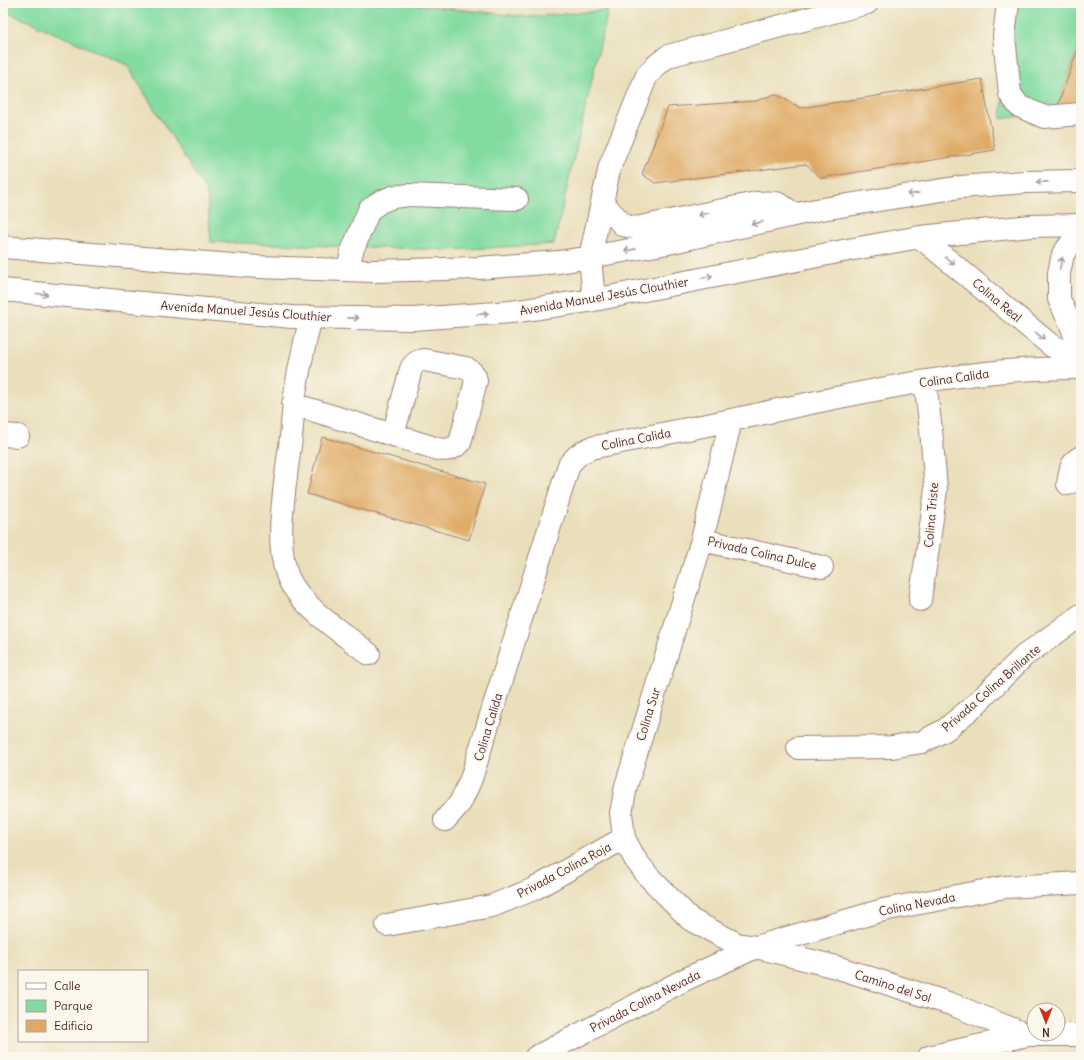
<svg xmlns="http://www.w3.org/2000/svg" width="1084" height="1060" viewBox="0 0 1084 1060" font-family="Delius,sans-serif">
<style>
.green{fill:#82dba0;stroke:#667d66}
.building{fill:#dfaa65}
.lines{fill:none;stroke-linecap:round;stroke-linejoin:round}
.minor-casing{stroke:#9a7f73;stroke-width:24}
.minor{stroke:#fff;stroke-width:22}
.oneway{stroke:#ae9aa0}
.labels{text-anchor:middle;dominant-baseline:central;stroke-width:3.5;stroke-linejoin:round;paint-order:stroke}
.street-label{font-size:12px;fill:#4a1f2b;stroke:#fbf7ec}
</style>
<rect width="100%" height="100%" fill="#fbf7ec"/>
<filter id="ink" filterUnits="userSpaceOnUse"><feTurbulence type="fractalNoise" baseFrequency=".025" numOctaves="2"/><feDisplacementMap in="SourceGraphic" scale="8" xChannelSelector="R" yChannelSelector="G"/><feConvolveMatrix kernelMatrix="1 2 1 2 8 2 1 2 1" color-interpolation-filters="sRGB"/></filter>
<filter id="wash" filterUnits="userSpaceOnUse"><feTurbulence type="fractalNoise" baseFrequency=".012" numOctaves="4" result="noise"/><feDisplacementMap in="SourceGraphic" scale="16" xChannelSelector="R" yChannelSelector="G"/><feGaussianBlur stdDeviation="0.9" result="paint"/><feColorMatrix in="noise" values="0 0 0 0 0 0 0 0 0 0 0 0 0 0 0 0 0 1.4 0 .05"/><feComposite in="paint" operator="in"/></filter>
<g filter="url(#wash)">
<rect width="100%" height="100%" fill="#eadfbb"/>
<path class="green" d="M3,3H398L529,17L608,10L554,244L450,250L211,242L207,193L127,65L3,10Z
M1011,3H1081V39L1056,111L1001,119Z"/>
<g id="blocks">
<path class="building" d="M1081,40V107L1056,111Z
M982,79L995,150L821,178L806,164L655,183L642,174L668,107L756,101L775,94L801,108Z
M322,437L485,484L469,540L307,494Z"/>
</g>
</g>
<g filter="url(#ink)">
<use href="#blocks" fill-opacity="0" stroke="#9a7f73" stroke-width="1"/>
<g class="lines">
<defs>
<path id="minor" d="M1008,3L1004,36L1010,94L1019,106L1044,117L1081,114
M603,203L623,225L636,228L756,203C775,202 780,201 793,215
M920,237L1052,346L1064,351L1078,353L1081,355
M3,247L258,267L374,271L478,268L559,262L590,257L668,243L816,210L961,187L1025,182L1081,181
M348,270L352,251L369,210L380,202L393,197L409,195L517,199
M3,290L292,317L413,319L511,312L594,300L848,250L920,237L1032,226L1081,225
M594,300L590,257L610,166L647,75L658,64L668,56L867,3
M311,317C304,346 297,374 294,403C292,419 292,436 289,452C285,489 272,552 292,585C309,612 344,634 369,654
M1078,353L1073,330L1059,299V273L1063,254L1072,242L1081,234
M293,404L438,449C448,451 452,449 460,443L476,381C475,374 472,372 466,368L424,360C417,361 414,363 411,369L393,435
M731,420L702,540L626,786L621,813L624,838L635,859L648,876L691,920L737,944L756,947L836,967L951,1004L1027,1035
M3,435L18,436
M1068,484C1070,473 1070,462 1081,457
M702,540L822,567
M920,600L928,548L936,489L931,430L925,382
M798,748L892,747L922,742L945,730L975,705L1024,656L1081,615
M445,820L460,803L471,779L569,465C576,456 581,452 591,448C646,437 700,427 755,415C862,392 971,367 1081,368
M387,925L492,906L534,889L624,838
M536,1057L686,979L756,947L883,910L1005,887L1081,883
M929,1057L1027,1035H1081"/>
</defs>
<use href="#minor" class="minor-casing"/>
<use href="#minor" class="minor"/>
</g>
<defs><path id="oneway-shaft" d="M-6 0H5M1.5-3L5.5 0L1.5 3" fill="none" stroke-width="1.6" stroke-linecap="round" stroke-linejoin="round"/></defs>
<g class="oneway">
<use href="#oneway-shaft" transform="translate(1042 182) rotate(179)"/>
<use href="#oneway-shaft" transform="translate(913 194) rotate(171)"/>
<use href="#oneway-shaft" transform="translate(704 214) rotate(168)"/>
<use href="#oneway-shaft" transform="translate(757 223) rotate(167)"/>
<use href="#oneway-shaft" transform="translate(630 250) rotate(169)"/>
<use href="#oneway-shaft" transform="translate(950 261) rotate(39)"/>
<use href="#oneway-shaft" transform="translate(1061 263) rotate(-77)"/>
<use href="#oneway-shaft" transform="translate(707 277) rotate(-11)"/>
<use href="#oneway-shaft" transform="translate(42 294) rotate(5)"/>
<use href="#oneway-shaft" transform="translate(483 314) rotate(-4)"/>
<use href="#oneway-shaft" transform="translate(353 318) rotate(1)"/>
<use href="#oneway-shaft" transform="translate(1040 336) rotate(40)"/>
</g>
</g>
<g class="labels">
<g class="street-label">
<text transform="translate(604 296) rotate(-10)">Avenida Manuel Jesús Clouthier</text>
<text transform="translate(997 300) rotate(40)">Colina Real</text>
<text transform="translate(246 311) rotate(4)">Avenida Manuel Jesús Clouthier</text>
<text transform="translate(954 378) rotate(-8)">Colina Calida</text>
<text transform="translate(636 439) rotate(-11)">Colina Calida</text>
<text transform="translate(931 515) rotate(-85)">Colina Triste</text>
<text transform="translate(762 553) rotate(13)">Privada Colina Dulce</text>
<text transform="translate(991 688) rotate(-41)">Privada Colina Brillante</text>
<text transform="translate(648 714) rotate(-73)">Colina Sur</text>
<text transform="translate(488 727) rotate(-73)">Colina Calida</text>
<text transform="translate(564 870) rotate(-28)">Privada Colina Roja</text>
<text transform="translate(917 904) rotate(-11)">Colina Nevada</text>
<text transform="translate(893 986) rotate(18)">Camino del Sol</text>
<text transform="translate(645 1001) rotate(-27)">Privada Colina Nevada</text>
</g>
</g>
<rect width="1084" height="1060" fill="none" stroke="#fbf7ec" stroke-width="16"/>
<rect x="18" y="970" width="130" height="72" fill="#fbf7ec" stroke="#b4a19f"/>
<rect x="26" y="983" width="20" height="6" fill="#ffffff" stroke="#b4a19f"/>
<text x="54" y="990" font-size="12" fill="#4a1f2b">Calle</text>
<rect x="26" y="1000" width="20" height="12" fill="#82dba0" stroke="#b4a19f"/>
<text x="54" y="1010" font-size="12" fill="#4a1f2b">Parque</text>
<rect x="26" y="1020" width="20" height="12" fill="#dfaa65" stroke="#b4a19f"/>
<text x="54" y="1030" font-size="12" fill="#4a1f2b">Edificio</text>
<g transform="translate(1046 1022) rotate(180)"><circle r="19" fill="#fbf7ec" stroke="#b4a19f"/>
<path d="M0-3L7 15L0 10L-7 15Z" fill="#c8321e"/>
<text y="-6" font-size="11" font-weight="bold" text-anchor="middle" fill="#4a1f2b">N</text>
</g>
</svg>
